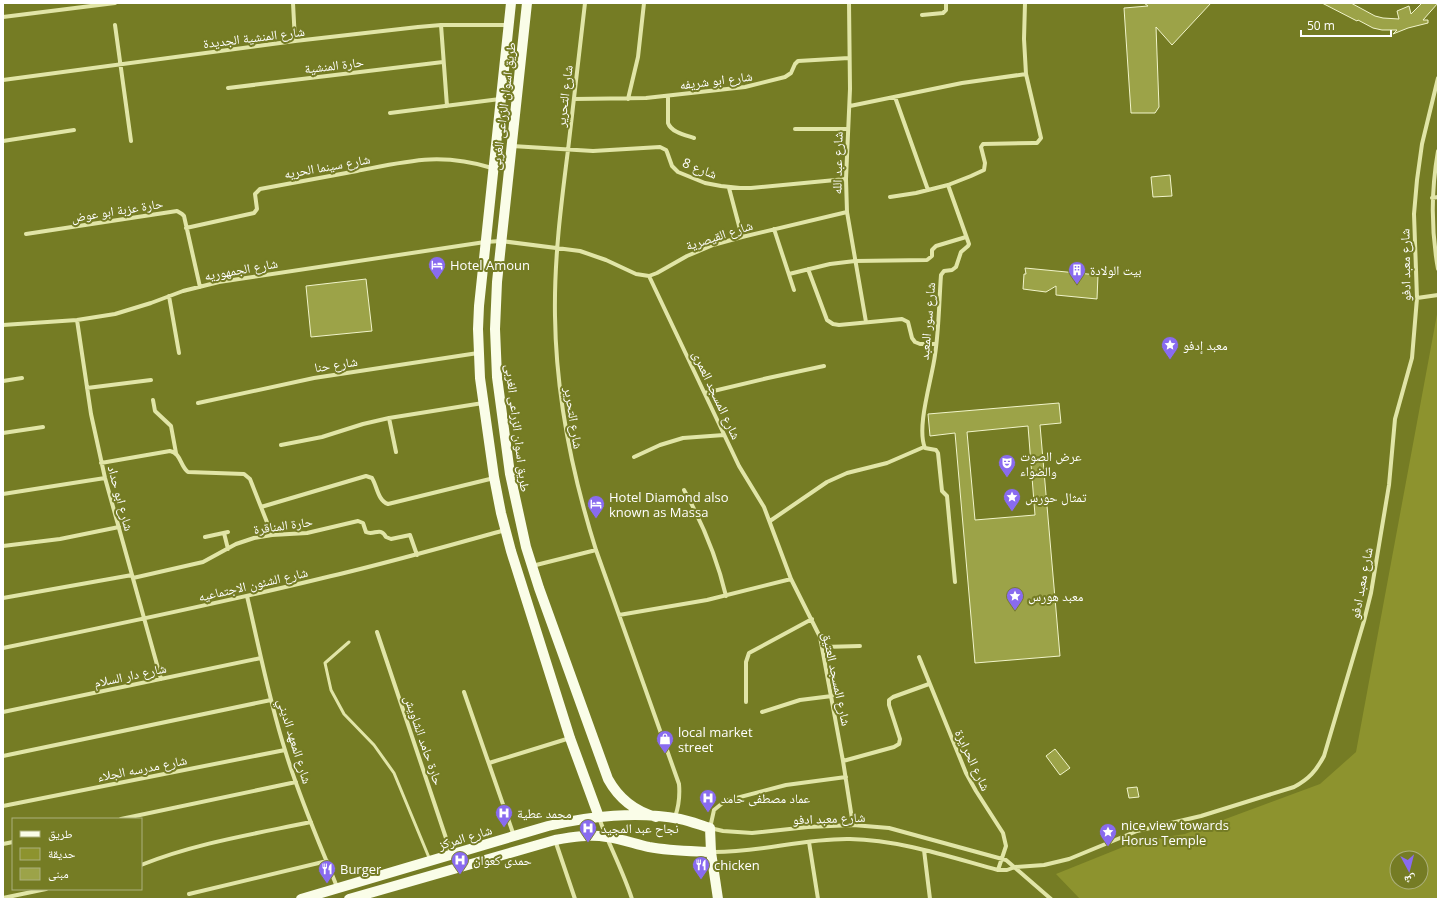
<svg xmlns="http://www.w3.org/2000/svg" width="1441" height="902" viewBox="0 0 1441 902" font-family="'Open Sans','Noto Naskh Arabic',sans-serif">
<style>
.green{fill:#8d932e;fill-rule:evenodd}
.building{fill:#9ca348;stroke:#f1f4ca;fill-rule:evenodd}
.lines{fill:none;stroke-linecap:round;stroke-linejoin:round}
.lane{stroke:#e1e5a7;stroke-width:3}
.street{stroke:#e1e5a7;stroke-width:4}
.primary{stroke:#fafde8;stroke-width:10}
.labels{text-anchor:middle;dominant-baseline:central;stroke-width:4;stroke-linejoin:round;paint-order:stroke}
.street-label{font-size:13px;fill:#fff;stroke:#757c24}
.poi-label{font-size:13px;fill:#fff;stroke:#757c24;text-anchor:start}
</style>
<rect width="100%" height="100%" fill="#757c24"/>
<path class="green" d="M1438,309V899H1080L1056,874L1138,841L1185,834L1320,784L1356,752ZM1397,858H1421V882H1397Z"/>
<path class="building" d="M1144,3H1211L1172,45L1156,27L1159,107L1155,113H1131L1124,8L1148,6Z
M1322,3H1351L1375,16L1383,18L1399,19L1397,11L1409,6L1411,14L1422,3H1438L1423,20H1428V23L1408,28L1393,34L1397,30H1382L1373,28L1358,20L1357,21Z
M1170,175L1172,196L1153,197L1151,177Z
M1025,268L1098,275L1097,299L1056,295V286L1046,292L1023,289L1024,274H1026Z
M366,279L372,331L311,337L306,286Z
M1059,403L1061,423L1040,425L1060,656L975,663L955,433L930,436L928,414ZM1028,426L1035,515L975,520L967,432Z
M1055,749L1070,768L1060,775L1046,756Z
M1137,787L1139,797L1129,798L1127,788Z"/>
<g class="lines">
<path class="lane" d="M349,642L325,663L331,690L344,714L374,745L394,773L430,860"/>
<path class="street" d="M293,3L295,41
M585,3C579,52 574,101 568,150C561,205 554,260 555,316C556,396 572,474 596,550L679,784C680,796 679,806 675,817
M849,3L850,89L846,179L847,212L866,322
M922,15L943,13L946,10V3
M3,17L115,3
M115,25L131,141
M441,25L447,106
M3,80L295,41L418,27L441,25H508
M228,88L443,62
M668,96V123C671,132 685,135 694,138
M895,97L928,190
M574,99L646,98L745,87L785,77L791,73L795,64L798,61L849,58
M628,99L638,57L644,3
M850,106L962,83L1026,74
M390,113L500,99
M795,129H847
M3,141L74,130
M512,146L593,151L660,147L666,150L667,152L672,166L678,172L705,183L721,186L740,188H751L846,179
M1438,151C1431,191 1431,230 1438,269
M729,188L742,237
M890,197L916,193L948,185
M1432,198L1438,197
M186,228L254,213L257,209L255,194L260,189C292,183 324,177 357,171C408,161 440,152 492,168
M774,229L794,290
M26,234L177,211L182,214L184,216L200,287
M808,269L827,320L833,324L839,325L902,319L908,322L912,338L915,342L920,344H936
M789,274L830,264L855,261L927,260L932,256V250L936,246L966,237
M649,276L739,466L764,507L791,579L820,637L843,761L853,825
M169,296L179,353
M1417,298L1438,295
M77,320L91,414L105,478L161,679
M3,325L77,320L115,314L151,303L183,291L219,282L485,242L501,241L580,251L606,260L636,274L649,276L657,273L687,256L713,245L742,237L847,212
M3,381L22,378
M87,388L151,380
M705,393L768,378L824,366
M153,400L155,411L171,426L176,453
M198,403L314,378L478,353
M389,418L396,452
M3,433L43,427
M281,445L322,437L363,424L389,418L483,403
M634,457L660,445L683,438L724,435
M101,463L170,451C181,453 180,466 188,472L244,474L250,479L272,535
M684,490C703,524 717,558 726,596
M3,494L105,478
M261,507L366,476L372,478C377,486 378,501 388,504L494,478
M770,521L827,482L847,473L887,463L924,447
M224,533L228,549
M205,537L228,532
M3,546L60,539L119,527
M532,566L596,550
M133,578L203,562L236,544L254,538L272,535L307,533L358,521L363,523L366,532C374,536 380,526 386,537L391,539L410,535L417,555
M955,582L947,496L942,491L938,453L936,450L925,448C916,427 932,379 935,355C939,329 939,302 941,275L944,271L952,270L956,267L961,252L968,246L969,244L948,185L971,176L984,170L985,163L981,147L983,144L1034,143H1037L1041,138L1026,74L1024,39L1025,3
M247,596C259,647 269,700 285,750C299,797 319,842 337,887
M3,598L132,575
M619,615L707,600L791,579
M377,632L451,853
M823,647L860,646
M3,648C110,626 217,604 323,578C384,564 444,547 505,530
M919,657L966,773L976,791L1003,833L1006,846L998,870
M464,692L514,836
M746,702V662L749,653L812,619
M3,712L261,658
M762,712L800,700L832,696
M3,756L271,700
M843,761L894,747L899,744L900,739L889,705V700L893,697L929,684
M489,763L570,738
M846,777L786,785L725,801L714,810L710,828L723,831L752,833L808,827L853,825L889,828L1006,860L1051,899
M3,806L285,750
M599,818C609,845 623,871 632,899
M121,819L296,782
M555,840L575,899
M809,842L818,899
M3,844L13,842
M924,850L930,899
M711,852C759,853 803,838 850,839C900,840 950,857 998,870H1007L1015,867L1044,865L1069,859L1137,831L1201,816L1294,787C1309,779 1316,771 1324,756L1364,621L1371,593L1389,485L1395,419L1412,358L1417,298L1414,214L1417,180L1422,144L1438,78
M141,865C196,843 254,834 311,822
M189,894L327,861
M3,898L46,889"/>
<path class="primary" d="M511,3L479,306L478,329L480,378L494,477L501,513L511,551L570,738L599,817
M527,3L497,282L495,329L497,377L510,474L526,547L539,588L608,779C619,799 634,811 656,817
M301,899L548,826C589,816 638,811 680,819C690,821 700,825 710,828L711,852L718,899
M349,899L555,840C572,837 590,834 607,837C622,839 635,844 649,847C670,851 691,851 711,852"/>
</g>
<defs>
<symbol id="hotel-pin" viewBox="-11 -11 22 30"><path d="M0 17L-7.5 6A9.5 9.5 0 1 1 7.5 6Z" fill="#896bef" stroke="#757c24"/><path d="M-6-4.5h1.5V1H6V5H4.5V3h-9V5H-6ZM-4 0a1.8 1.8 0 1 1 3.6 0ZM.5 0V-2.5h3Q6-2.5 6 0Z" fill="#fff"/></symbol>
<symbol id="building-pin" viewBox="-11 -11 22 30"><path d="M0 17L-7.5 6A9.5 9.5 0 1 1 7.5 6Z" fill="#896bef" stroke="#757c24"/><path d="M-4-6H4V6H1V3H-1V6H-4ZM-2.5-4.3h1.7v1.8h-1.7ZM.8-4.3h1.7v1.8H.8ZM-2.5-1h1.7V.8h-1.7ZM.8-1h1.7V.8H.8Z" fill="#fff"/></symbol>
<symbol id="sight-pin" viewBox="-11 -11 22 30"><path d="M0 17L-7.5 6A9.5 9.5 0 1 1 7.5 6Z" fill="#896bef" stroke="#757c24"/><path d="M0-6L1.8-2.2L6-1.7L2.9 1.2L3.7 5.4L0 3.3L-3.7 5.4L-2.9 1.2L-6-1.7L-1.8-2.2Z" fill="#fff"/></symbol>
<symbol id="theatre-pin" viewBox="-11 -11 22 30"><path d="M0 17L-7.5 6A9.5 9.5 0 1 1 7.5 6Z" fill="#896bef" stroke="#757c24"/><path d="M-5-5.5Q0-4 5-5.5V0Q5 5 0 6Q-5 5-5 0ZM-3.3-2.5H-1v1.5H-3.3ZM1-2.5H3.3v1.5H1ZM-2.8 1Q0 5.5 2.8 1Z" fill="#fff"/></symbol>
<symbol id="shop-pin" viewBox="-11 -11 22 30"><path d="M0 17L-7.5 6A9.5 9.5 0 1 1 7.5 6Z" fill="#896bef" stroke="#757c24"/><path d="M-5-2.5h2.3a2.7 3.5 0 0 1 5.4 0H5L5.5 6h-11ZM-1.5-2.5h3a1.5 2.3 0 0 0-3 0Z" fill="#fff"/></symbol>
<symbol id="hospital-pin" viewBox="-11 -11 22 30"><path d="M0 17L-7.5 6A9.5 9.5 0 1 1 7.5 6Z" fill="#896bef" stroke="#757c24"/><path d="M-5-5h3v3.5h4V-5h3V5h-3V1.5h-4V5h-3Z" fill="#fff"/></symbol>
<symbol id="restaurant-pin" viewBox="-11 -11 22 30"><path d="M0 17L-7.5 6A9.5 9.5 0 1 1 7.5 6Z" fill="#896bef" stroke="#757c24"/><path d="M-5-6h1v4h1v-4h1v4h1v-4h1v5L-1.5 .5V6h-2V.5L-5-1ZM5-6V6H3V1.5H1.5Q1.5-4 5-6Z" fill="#fff"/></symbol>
</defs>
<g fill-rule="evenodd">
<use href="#hotel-pin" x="427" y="255" width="20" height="27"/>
<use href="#building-pin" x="1067" y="260" width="20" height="27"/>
<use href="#sight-pin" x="1160" y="335" width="20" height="27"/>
<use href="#theatre-pin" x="997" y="453" width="20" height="27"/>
<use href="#sight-pin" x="1002" y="487" width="20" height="27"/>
<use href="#hotel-pin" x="586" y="494" width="20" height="27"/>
<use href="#sight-pin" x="1005" y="586" width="20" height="27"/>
<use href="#shop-pin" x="655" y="729" width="20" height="27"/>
<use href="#hospital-pin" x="698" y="788" width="20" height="27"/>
<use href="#hospital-pin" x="494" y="803" width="20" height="27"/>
<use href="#hospital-pin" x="578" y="818" width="20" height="27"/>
<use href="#sight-pin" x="1098" y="822" width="20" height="27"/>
<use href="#hospital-pin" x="450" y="850" width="20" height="27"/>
<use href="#restaurant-pin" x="691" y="855" width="20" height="27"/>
<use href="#restaurant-pin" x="317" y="859" width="20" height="27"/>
</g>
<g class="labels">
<g class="street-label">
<text transform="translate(254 37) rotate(-7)">شارع المنشية الجديدة</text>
<text transform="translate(334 65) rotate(-7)">حارة المنشية</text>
<text transform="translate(716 80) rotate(-7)">شارع ابو شريفه</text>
<text transform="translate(564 96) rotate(-83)">شارع التحرير</text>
<text transform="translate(503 106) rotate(-83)">طريق اسوان الزراعى الغربى</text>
<text transform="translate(837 163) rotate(-89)">شارع عبد الله</text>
<text transform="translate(327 166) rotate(-10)">شارع سينما الحريه</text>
<text transform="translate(700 168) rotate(21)">شارع 8</text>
<text transform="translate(117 210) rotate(-9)">حارة عزبة ابو عوض</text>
<text transform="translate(719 235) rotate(-18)">شارع القيصرية</text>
<text transform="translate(1405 265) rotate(-91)">شارع معبد ادفو</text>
<text transform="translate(241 269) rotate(-10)">شارع الجمهوريه</text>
<text transform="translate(927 321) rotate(-85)">شارع سور المعبد</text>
<text transform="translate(336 364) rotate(-9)">شارع حنا</text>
<text transform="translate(717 395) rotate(65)">شارع المسجد العمرى</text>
<text transform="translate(574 418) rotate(81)">شارع التحرير</text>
<text transform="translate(518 428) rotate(83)">طريق اسوان الزراعى الغربى</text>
<text transform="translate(121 498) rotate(75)">شارع ابو حداد</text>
<text transform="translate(283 525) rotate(-8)">حارة المناقرة</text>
<text transform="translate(1361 583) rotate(-79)">شارع معبد ادفو</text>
<text transform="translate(253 584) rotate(-13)">شارع الشئون الاجتماعيه</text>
<text transform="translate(130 675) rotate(-12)">شارع دار السلام</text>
<text transform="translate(837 679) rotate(78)">شارع المسجد العتيق</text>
<text transform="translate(424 740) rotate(71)">حارة حامد الشاويش</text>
<text transform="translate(295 741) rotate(73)">شارع المعهد الديني</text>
<text transform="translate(973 760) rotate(65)">شارع الحرايزة</text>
<text transform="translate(142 768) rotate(-11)">شارع مدرسه الجلاء</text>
<text transform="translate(829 818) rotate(-2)">شارع معبد ادفو</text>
<text transform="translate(465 837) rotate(-17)">شارع المركز</text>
</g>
<g class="poi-label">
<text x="450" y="265">Hotel Amoun</text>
<text x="1090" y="270">بيت الولادة</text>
<text x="1183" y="345">معبد إدفو</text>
<text x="1020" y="456">عرض الصوت<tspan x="1020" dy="15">والضواء</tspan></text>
<text x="609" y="497">Hotel Diamond also<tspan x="609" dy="15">known as Massa</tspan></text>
<text x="1025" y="497">تمثال حورس</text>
<text x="1028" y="596">معبد هورس</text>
<text x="678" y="732">local market<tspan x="678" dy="15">street</tspan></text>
<text x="721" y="798">عماد مصطفى حامد</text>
<text x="517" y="813">محمد عطية</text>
<text x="1121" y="825">nice view towards<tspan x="1121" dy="15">Horus Temple</tspan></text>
<text x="601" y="828">نجاح عبد المجيد</text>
<text x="473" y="860">حمدى كعوان</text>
<text x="714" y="865">chicken</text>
<text x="340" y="869">Burger</text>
</g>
</g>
<rect width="1441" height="902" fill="none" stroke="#ffffff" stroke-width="8"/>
<rect x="12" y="818" width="130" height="72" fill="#757c24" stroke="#acb07c"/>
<rect x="20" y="831" width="20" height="6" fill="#fafde8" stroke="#acb07c"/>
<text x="48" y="838" font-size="12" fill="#ffffff">طريق</text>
<rect x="20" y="848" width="20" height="12" fill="#8d932e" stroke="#acb07c"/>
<text x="48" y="858" font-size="12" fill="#ffffff">حديقة</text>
<rect x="20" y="868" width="20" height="12" fill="#9ca348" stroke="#acb07c"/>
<text x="48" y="878" font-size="12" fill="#ffffff">مبنى</text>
<g transform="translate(1409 870) rotate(173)"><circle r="19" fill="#757c24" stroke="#acb07c"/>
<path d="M0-3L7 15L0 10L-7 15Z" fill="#896bef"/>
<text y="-6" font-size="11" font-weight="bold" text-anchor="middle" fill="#ffffff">ش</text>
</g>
<path d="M1301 30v6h90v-6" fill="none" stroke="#ffffff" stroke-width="2"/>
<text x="1307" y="30" font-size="12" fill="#ffffff" stroke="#757c24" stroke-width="3" paint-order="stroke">50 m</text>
</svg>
